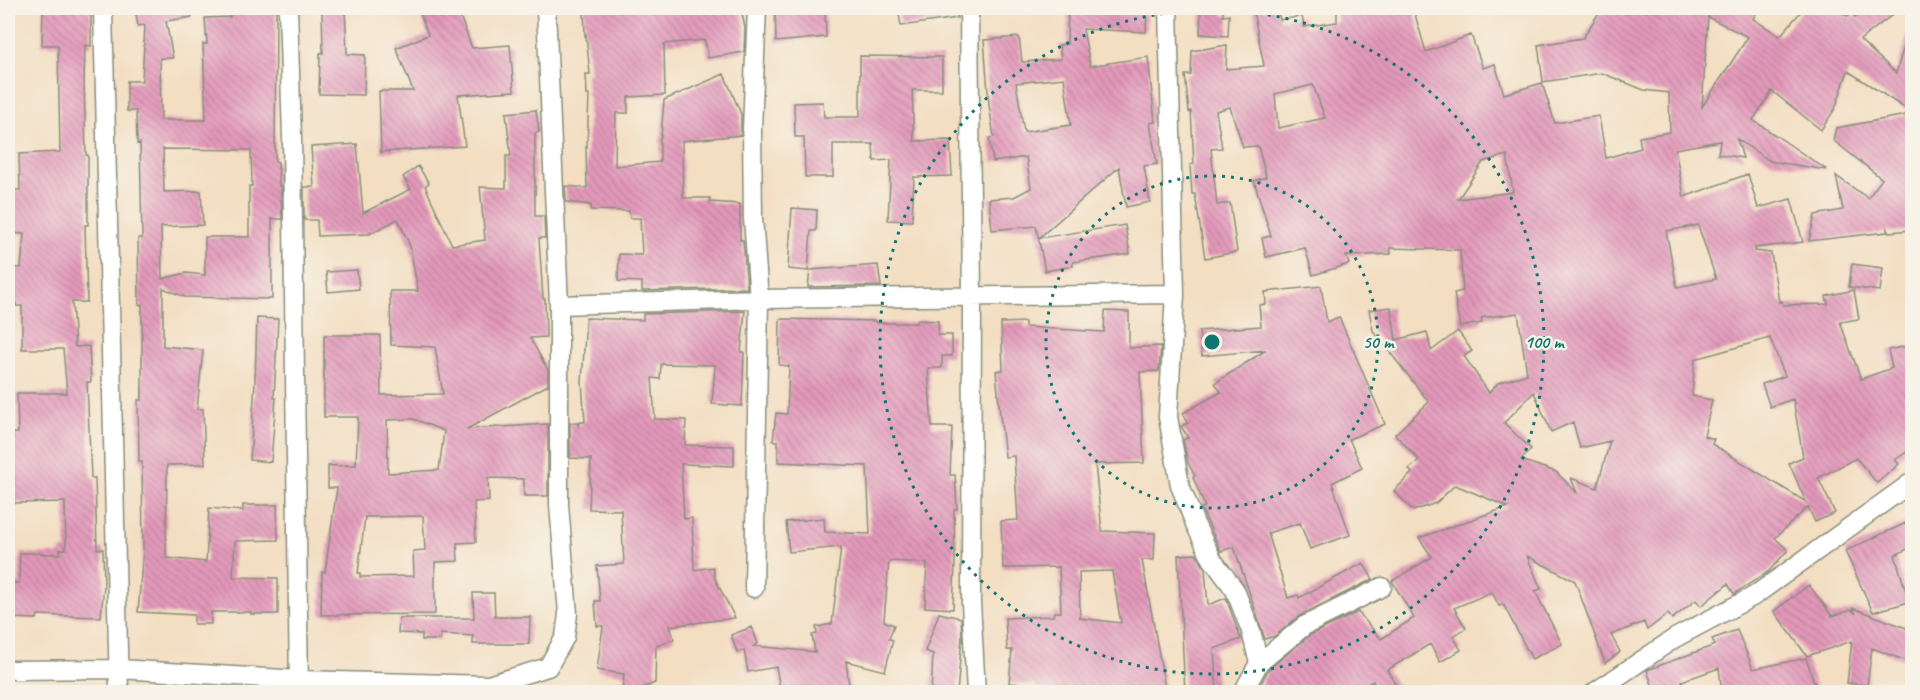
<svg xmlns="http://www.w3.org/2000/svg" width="1920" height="700" viewBox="0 0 1920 700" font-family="Caveat,sans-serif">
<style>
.building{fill:url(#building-back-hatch);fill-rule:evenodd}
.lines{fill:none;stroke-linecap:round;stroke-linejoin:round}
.minor-casing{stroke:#898e7b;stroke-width:21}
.minor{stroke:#fff;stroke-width:18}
.ring{fill:none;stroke:#0f766e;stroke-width:3;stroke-dasharray:3 6}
.centre{fill:#0f766e;stroke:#f7f3e8;stroke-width:3}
.ring-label{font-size:18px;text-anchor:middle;font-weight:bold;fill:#0f766e;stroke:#f7f3e8;stroke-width:5;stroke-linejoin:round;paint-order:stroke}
</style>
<defs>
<pattern id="building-back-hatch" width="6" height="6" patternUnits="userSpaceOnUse" patternTransform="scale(1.5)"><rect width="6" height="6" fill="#e499bb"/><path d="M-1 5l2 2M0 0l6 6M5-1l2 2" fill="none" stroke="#b87e99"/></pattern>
</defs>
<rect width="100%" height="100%" fill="#f7f3e8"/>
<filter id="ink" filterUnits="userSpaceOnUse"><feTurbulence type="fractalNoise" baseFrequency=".0167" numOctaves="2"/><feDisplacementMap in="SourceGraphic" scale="12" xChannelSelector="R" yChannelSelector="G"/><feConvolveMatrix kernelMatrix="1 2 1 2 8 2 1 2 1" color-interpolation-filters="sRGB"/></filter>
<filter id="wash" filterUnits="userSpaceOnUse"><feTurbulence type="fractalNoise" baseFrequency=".008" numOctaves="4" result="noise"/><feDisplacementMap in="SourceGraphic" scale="24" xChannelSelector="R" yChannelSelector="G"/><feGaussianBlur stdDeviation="1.35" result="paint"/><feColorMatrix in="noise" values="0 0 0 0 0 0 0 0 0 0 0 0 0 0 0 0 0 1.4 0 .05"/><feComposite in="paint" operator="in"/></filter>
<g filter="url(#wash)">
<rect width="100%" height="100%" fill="#f3dec2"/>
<g id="blocks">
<path class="building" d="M43,8H91V46L85,45L84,81L86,155H88V225H85L87,302H72L75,347L89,346L91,382H87L91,478H95L97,549H103L104,585L101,617L38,615L37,619L8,618V583H19L20,553L60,554V550L66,549L65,502L14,503L13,433H18L17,393H67L63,349H22V306H16V291L8,290V267L21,268L24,234L8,233V190H20L19,154L60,152L58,45H42Z
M135,8H191L192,17L166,21L173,58H160L161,120H206L203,44H207L205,18L230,17V9L276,8L275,162H278L279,186H281L282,219H272V299L185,297L163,288V346L203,350L197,409H203L205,464L167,465L166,558L206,562L209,508L243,511V505H277L278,540L235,541L233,577L278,578V614H251V612H211V624H194V615L138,612L143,549L142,462H139L138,400H142V304L139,305L138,238H142L140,143L137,144L136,111H127V81H142L145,25L138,26ZM163,149L251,150L252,186H249V237H205V275L186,273L162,279L161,227L203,225L201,191L164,192Z
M322,8H345L347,54L365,55L364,95L319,94L320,53H323Z
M437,8H457L472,48L510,45L514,91L458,95L465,146L381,152L379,91H413L396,48L428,35L420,14Z
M584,8H741L745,28L744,52L708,58L705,40L664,44L665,95L628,97V113H616L615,166L660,162V137H661L664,100L724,74L741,114V135L682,141L683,198H710V202L740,204V240H743L747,288L642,291V282L618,281L619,254L642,255L640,218H630L629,211L591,210V205L566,202L565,186L587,188L586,147H587L589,95H587L586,74H590L586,35L585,36Z
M825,8L826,37L776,42L775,10Z
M898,8H957V18L901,26Z
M1068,8H1147L1146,32L1083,29L1090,66L1148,57L1155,122L1150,123L1157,164L1144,166L1150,202L1126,207L1119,167L1039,238L1125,225L1130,254L1073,262V266L1045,271L1036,226L992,230L989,199L1014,197L1031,188L1026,157L993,162L989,138L994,137L989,105L984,40L1019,37L1022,62L1061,59L1059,45L1067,44ZM1064,78L1071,125L1024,132L1016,83Z
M1201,8H1223V16L1229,15L1228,36L1200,34Z
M1265,8H1277L1280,20L1302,16L1304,27L1337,22V8H1413L1426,52L1471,35L1483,68L1495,64L1504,94L1542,83L1555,123L1599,116L1606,158L1641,148L1639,137L1670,132L1669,93L1644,90L1602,73L1543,82L1538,45L1583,38L1602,8H1759L1753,19L1780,36L1804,8H1833L1847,16L1852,13L1855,17L1867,8H1901L1860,40L1896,73L1908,33L1912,34V113L1848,71L1835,109L1821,130L1772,91L1753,120L1827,170L1770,161L1737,139L1743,158L1718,154L1720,141L1675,149L1684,197L1748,174L1758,208L1791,199L1803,242L1755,248V251L1771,253L1779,302L1782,301L1783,305L1828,304L1826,296L1854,290L1859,319L1840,322L1861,379L1892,368L1888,350L1912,345V448L1895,460L1899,464L1877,483L1856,458L1818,478L1835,513L1815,522L1808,507L1775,538L1788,550L1768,572L1734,594L1728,584L1701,606L1696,600L1672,619L1668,614L1647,630L1644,622L1611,635L1620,652L1605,663L1575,581L1527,556L1541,589L1535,591L1562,644L1532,659L1503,604L1499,606L1492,592L1454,608L1466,628L1453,636L1461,650L1440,662L1430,644L1387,670L1401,693H1380L1373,681L1351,693H1256L1268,670L1310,635L1358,612L1381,639L1414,618L1392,581L1432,557L1419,538L1508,507L1455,485L1436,503L1413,511L1394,491L1412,473L1409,469L1419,460L1395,434L1429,402L1373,331L1369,310L1391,307L1396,340L1427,332L1431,351L1458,331L1472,351L1464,356L1489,393L1498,383L1527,374L1518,313L1481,318L1482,323L1460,327L1454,293L1463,291L1460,250L1390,248L1391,254L1346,256L1349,264L1313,275L1305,248L1266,257L1262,238L1271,236L1254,181L1266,177L1258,146L1243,147L1230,107L1216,111L1222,148L1211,149L1217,205L1230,203L1237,252L1205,258L1195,194H1192L1190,165L1194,164L1191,111L1189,112L1185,75H1191L1192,51L1227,45L1226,69L1264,66L1253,10ZM1708,17L1748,37L1702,107ZM1313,85L1325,118L1278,128L1275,94ZM1507,155L1513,192L1458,199L1483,162ZM1698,225L1716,279L1677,287L1666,231ZM1770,338L1785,376L1762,384L1770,407L1793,399L1803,457L1789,463L1806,502L1712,444L1714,439L1704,436L1712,400L1692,396L1695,359ZM1534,392L1551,432L1573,422L1580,448L1610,441L1597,488L1571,478L1577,493L1556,472L1521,460L1531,449L1504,423Z
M860,56L942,57V90H912L914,141L950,140L952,176L914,177L912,221L888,220L891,160L874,161L873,144H833V177H805L804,137H795L794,103L823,102L824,117H860Z
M536,110L539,132L535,133V216H544L545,238H539L543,299H545L546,337L530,338L548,370V385L467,429L548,424V496H524V479L488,478L489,501L474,502L476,542L457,543L458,561L435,562V614L321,615L322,572H325L337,488H328V466L356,465L358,417H324V335H380L381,395L443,394L435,347L391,345L390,291H418L410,246L398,219L369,234L318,236L317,220H304V187H314L311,147L357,144L363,213L411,189L403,177L418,166L429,183L425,186L452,245L485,240L480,187L506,188V156H511L506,113ZM414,419L444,431L439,470L388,473L387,420ZM423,516L425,550L413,551L414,576L360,577V573H358L365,517Z
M1912,114V230L1889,232L1887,227V232L1809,241L1815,215L1843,210L1836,176L1868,198L1882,179L1833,140L1836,128Z
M792,208L817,210L816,231H811L808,271L788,269Z
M1852,264L1883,268L1880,291L1849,287Z
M878,265L881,286L808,287L810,270Z
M357,270L359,289L328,292L326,272Z
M1321,286L1327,322L1339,317L1385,424L1349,439L1362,468L1332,483L1350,535L1310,549L1300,523L1268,533L1288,598L1298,595L1299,598L1363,563L1373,579L1299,616L1275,636L1265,639L1234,547L1221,551L1201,508L1205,507L1193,477L1195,476L1188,463L1183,440L1188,438L1181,426L1188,423L1183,413L1221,392L1215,383L1266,350L1202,356L1199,331L1261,326L1259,305L1266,304L1265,292Z
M745,311L741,352H744L742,406L712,404L715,365L661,364L660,379L652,378L655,419L686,420L685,445L734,446V466L681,464L684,519L692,518L694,570L713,567L715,579L735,618L670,626L674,639L656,646L655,683L629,693H622L624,674L597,670L603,626H597L595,601H600L597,566L624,564L621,510L589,509L591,459L570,458V423H577L579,427L580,422H585L582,382L586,318L643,320V314Z
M1105,311L1129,312V348L1161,346L1159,371L1140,372L1144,463L1095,464L1102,531L1155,533L1154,560H1142L1166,693H1068L1037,690V685L1009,683L1012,650H1007L1005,618L1053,616L1054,612H1061L1059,567L1003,568L1001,521L1018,520L1014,456L1005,457L1000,415L996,371L1003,370L1001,323L1025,322V327L1104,332ZM1112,571L1121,623L1080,618L1079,572Z
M257,318L278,319L274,398H276L271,462L250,460L255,381Z
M780,319L876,321V323H917V320L938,321V335H952V356H942V368H928L932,427H952L950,475H955L957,509H954L955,563L953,609L925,607L927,563L889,561L884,621L894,625L889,639L893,640L885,671L846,661L850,693H781L776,667L748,672L744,650L737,652L731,635L752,627L758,644L754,646L815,652L812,635L817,634L816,627L832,624L841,547L789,552L786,522L824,518L825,532L870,534L867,466L778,462V441H773L776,413L787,414L789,366L779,365Z
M1906,523L1912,538V547L1895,555L1909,602L1873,612L1845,551Z
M1197,554L1205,569L1208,605L1226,598L1241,639L1214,649L1217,693H1185L1178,555Z
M1809,585L1832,616L1851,610L1856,614L1853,608L1912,630V652L1909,662L1872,648L1867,685L1847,683L1852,641L1807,656L1774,611Z
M473,593H494L495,617H530L529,644H473V636L440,634V640H422V634L398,633L399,618H474Z
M939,613L961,618L962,637L957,693H931L933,654L925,651Z
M1737,630L1753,669L1806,658L1818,693H1722L1719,668L1682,681L1684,687L1668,693H1655L1647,670L1715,645L1712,639Z"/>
</g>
</g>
<g filter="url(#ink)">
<use href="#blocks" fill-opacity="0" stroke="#898e7b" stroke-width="1.5"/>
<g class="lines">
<defs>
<path id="minor" d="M103,8L119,692
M288,8L292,138L299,691
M969,8L972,298L971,603L976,692
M1168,8L1175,294L1168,417L1180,485L1195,524L1212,559L1235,590L1251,631L1259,663
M559,305L759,299L1175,294
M754,588L759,299L753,218L752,129L757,8
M8,670L119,669L299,680L488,685L548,667L565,637L568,614L559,505V305L546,8
M1243,692L1259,663L1304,626L1382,587
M1595,692L1675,638L1754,596L1912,482"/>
</defs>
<use href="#minor" class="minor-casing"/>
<use href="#minor" class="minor"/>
</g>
</g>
<g class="ring">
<circle cx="1212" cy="342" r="166"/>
<circle cx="1212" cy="342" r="332"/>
</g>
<circle cx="1212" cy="342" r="9" class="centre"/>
<g class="ring-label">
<text x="1378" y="348">50 m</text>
<text x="1544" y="348">100 m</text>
</g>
<rect width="1920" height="700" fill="none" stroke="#f7f3e8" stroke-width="30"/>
</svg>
